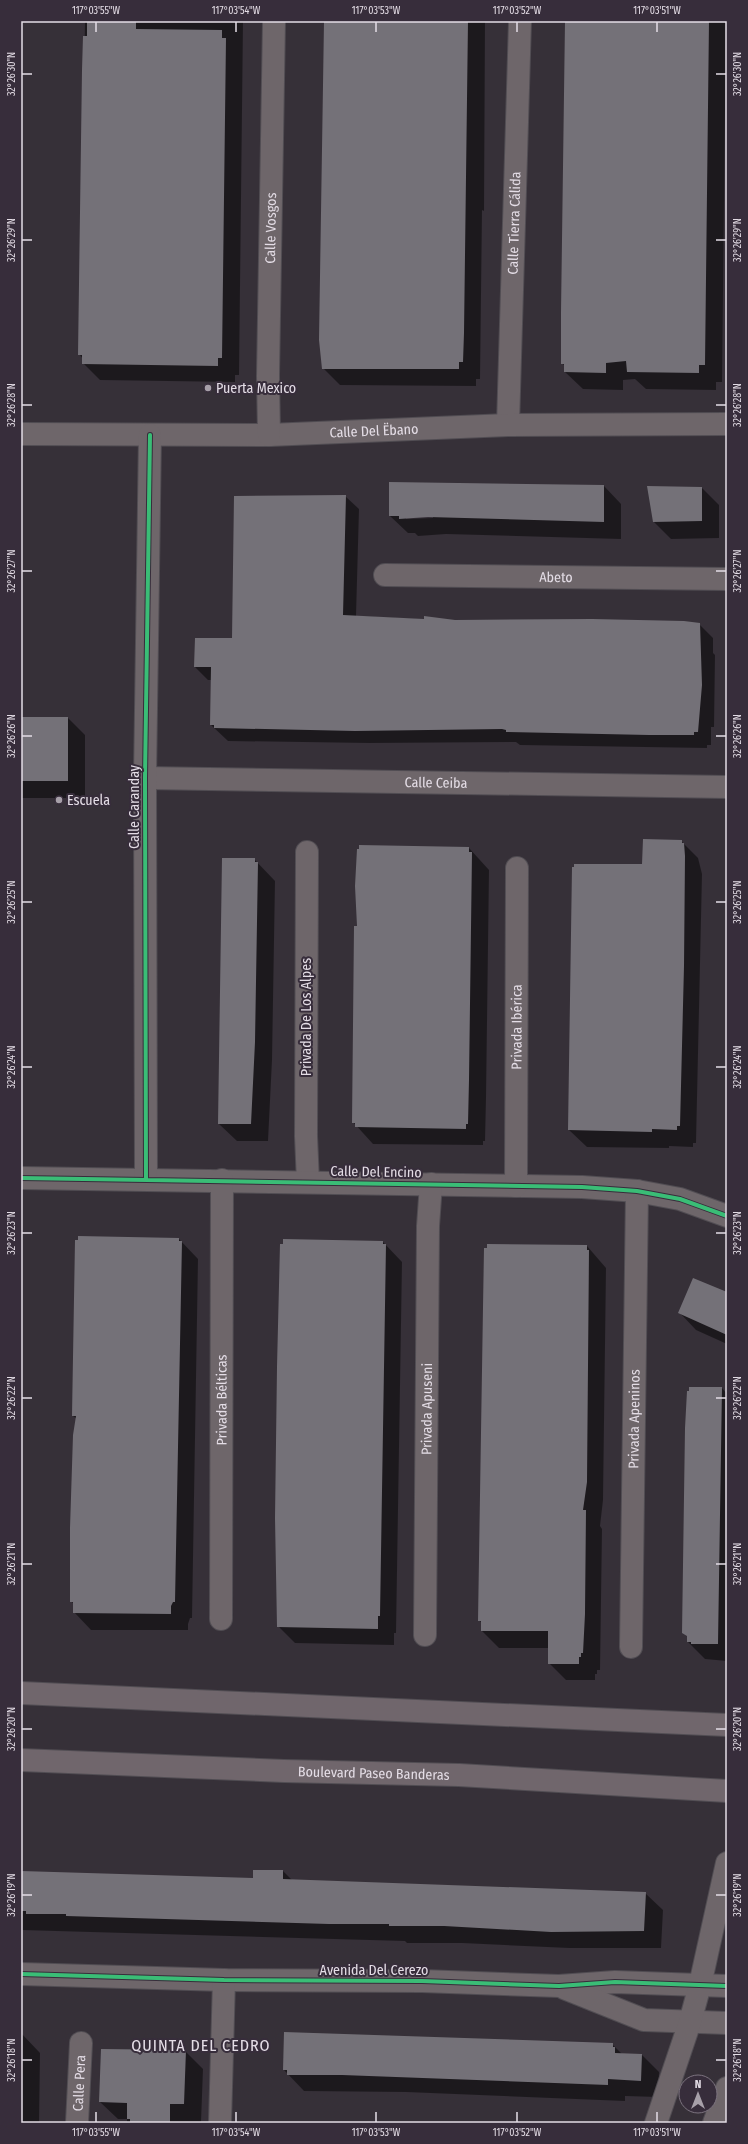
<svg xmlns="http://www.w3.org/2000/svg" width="748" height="2144" viewBox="0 0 748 2144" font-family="'Fira Sans Condensed',sans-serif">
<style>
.shadow{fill:#0007;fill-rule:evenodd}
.building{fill:#747178}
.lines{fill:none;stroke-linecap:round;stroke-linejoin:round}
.minor-casing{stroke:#514d53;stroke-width:24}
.major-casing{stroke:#514d53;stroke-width:24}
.minor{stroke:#6e666a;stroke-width:22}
.major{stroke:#70666c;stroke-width:22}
.cycleway-casing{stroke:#372d3b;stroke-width:6}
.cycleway{stroke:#3abd76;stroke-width:4}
.ticks{fill:none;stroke:#e4dde6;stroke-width:1.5}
.poi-dot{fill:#a7a0a9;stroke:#372d3b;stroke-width:1.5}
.labels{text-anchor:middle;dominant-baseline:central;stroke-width:4;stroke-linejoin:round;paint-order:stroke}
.street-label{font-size:14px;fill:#e4dde6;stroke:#372d3b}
.poi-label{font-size:14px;fill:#e4dde6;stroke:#372d3b;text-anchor:start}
.quarter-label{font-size:16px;letter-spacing:1px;fill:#e4dde6;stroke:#372d3b}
.neatline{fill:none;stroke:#e4dde6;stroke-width:1.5}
.ticks-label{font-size:10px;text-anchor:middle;fill:#e4dde6}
</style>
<rect width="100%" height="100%" fill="#363038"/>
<path class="shadow" d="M85,21H243L239,375H235V382L100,380L83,363V359L80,355Z
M325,21H485L484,211L482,210L480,379H476V386L340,385L323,368Z
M567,21H726L722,382H716V390L646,389L635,379L623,380V390L583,389L565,372V366L562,363Z
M604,486L621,504V539L446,534L418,536L415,533H408L390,516ZM433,516V518L406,519V517Z
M702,488L719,505V538L671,539L654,522Z
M345,496L359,509L356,616L455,621L699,624L713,638V653L715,655L714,727H711V745H707V748L520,745L516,742L369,743L228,741L211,725L212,680H208L195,667L233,639Z
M21,718H68L85,735V798H21Z
M681,841L698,858L702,874L696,1143H693V1147L669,1146V1148L587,1147L569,1130L643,865Z
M360,846L469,848L489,870L486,1098L485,1141H483V1145L373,1144L353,1122Z
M223,859H254L275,881L272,1060L268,1141H237L219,1124Z
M179,1239L198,1259L192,1618H190L188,1624V1630H91L74,1612V1604L71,1601L77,1419L73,1416Z
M383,1242L402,1262L396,1633H394V1645L295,1643L278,1626L284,1245Z
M587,1246L606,1268L603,1500L600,1526L602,1529L600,1670H597V1674H595V1680H566L549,1663V1648H499L482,1631V1623L479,1620Z
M727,1293V1344L696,1330L679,1312Z
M722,1388L727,1394V1661L705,1659L688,1642Z
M283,1871L292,1880L645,1893L663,1910L661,1948H569L462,1943H407L405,1941L21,1930V1872L254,1879Z
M21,2033L40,2053L39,2123H21Z
M285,2033L612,2044L622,2054L642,2055L659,2072L658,2097L625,2096V2101L406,2092L304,2091L284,2070Z
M185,2051L203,2069L201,2122L127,2123V2119H118L100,2102Z"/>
<path class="building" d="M87,21H136V29L222,30V38H226L222,358H218V366L82,364V355H78L82,70L83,36H87Z
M324,21H468L464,333L463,362H459V369H322L319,340Z
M565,21H709L705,365H699V373L627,372L626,361L606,363V373L564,372V364H561V312Z
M389,482L604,485V522L428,517L399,519V516H389Z
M647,486L702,487V521L653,522Z
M346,495L343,615L424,619V616L455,620L592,619L684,621L700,623L702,685L698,732H694V735H649L506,732V730L502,729L355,731L214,728V725H210L211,667H194L195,638H232L234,496Z
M21,717H68V781H21Z
M643,839L682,840V843H684L685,856L684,966L680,1126H677V1130L652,1129V1132L568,1130L572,867H574V864H642Z
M359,845L469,847V852H472L469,1080L468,1124H466V1129L355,1127V1123H352L354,926H357L355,886L357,849H359Z
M222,858H255V862H258L255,1042L251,1124H218Z
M78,1236L179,1238V1241H182L175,1602H173L171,1606V1614L73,1613V1602H70V1528L73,1435L76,1416H72L75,1240H78Z
M283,1239L383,1241V1244H386L380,1616H378V1629L277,1627L275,1518L277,1367L280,1244H283Z
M487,1244L587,1245V1250H589L587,1482L583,1510H586L585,1614L583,1653H581V1657H579V1664H548V1631H481V1621H478L483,1307L484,1248H487Z
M693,1278L727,1292V1335L678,1313Z
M689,1387H722L718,1644H691V1642H687V1636L682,1633L685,1428L687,1391H689Z
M253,1870H283V1879L646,1892L644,1931L551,1932L444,1926H389V1924H329L66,1916V1914H26V1911H21V1871L253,1878Z
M284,2032L613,2043V2047H615V2053L642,2054L641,2081L608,2079V2085L342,2075H287V2070H283Z
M101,2049L186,2050L184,2104H170V2123H130V2119H127V2103L99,2102Z"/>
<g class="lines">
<defs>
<g id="minor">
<path id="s1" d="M508,425L520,21"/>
<path id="s2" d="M21,434L269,435L508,425L727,424"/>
<path id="s3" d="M269,435L268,376L274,21"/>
<path id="s4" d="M385,575L727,579"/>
<path id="s5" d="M145,778L727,787"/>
<path d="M307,852L306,1136L308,1182"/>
<path d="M21,1178L582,1187L637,1191L680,1199L727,1216"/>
<path d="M146,1179L145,778L150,435"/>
<path id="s6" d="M516,1186L517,868"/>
<path id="s7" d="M221,1619L222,1180"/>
<path id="s8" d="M425,1635L428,1226L431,1184"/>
<path id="s9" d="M631,1647L637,1191"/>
<path d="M21,1974L224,1980L422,1981L559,1986L615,1982L727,1986"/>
<path d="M564,1988L644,2020L727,2023"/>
<path id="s10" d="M77,2123L81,2043"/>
<path d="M220,2123L224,1980"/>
<path d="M656,2123L690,2022L700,1985L727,1863"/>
<path d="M714,2123L727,2088"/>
</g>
<g id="major">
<path d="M21,1693L727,1725"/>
<path id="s11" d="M21,1760L284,1771L459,1775L727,1791"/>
</g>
</defs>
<use href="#minor" class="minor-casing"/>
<use href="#major" class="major-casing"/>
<use href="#minor" class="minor"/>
<use href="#major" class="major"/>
<defs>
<path id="cycleway" d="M21,1178L582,1187L637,1191L680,1199L727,1216
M146,1179L145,778L150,435
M21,1974L224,1980L422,1981L559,1986L615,1982L727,1986"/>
</defs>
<use href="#cycleway" class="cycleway-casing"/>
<use href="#cycleway" class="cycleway"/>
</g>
<path class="ticks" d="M96,22V32M236,22V32M376,22V32M517,22V32M657,22V32M22,74H32M716,74H726M22,240H32M716,240H726M22,405H32M716,405H726M22,571H32M716,571H726M22,736H32M716,736H726M22,902H32M716,902H726M22,1067H32M716,1067H726M22,1233H32M716,1233H726M22,1398H32M716,1398H726M22,1564H32M716,1564H726M22,1729H32M716,1729H726M22,1895H32M716,1895H726M22,2060H32M716,2060H726M96,2112V2122M236,2112V2122M376,2112V2122M517,2112V2122M657,2112V2122"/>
<g class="poi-dot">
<circle cx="208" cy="388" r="4"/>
<circle cx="59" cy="800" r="4"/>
</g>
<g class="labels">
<g class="street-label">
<text stroke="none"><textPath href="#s1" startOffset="202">Calle Tierra Cálida</textPath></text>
<text stroke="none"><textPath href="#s3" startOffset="207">Calle Vosgos</textPath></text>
<text stroke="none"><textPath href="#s2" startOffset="353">Calle Del Ëbano</textPath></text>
<text stroke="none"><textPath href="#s4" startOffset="171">Abeto</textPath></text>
<text stroke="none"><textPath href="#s5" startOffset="291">Calle Ceiba</textPath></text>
<text transform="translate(134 807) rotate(-90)">Calle Caranday</text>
<text transform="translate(306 1017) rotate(-90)">Privada De Los Alpes</text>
<text stroke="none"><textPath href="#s6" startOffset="159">Privada Ibérica</textPath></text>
<text transform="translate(376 1172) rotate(1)">Calle Del Encino</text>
<text stroke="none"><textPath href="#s7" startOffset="219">Privada Bélticas</textPath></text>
<text stroke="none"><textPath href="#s8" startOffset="226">Privada Apuseni</textPath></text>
<text stroke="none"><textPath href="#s9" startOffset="228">Privada Apeninos</textPath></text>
<text stroke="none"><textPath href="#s11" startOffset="353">Boulevard Paseo Banderas</textPath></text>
<text x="374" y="1970">Avenida Del Cerezo</text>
<text stroke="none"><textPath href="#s10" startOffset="40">Calle Pera</textPath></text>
</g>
<g class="poi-label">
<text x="216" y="388">Puerta Mexico</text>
<text x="67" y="800">Escuela</text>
</g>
<g class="quarter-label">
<text x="201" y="2045">QUINTA DEL CEDRO</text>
</g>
</g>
<rect width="748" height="2144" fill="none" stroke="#372d3b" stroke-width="44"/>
<g transform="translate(698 2094)"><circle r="19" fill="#372d3b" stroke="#7c737f"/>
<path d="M0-3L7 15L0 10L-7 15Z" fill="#a7a0a9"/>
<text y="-6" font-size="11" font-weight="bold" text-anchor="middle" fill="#e4dde6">N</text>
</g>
<rect x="22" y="22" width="704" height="2100" class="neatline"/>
<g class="ticks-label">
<text x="96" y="14">117°03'55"W</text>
<text x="236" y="14">117°03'54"W</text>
<text x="376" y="14">117°03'53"W</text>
<text x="517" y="14">117°03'52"W</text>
<text x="657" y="14">117°03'51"W</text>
<text transform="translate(11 74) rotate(-90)" y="4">32°26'30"N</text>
<text transform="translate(737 74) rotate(-90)" y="4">32°26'30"N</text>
<text transform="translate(11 240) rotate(-90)" y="4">32°26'29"N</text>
<text transform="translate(737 240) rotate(-90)" y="4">32°26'29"N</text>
<text transform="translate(11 405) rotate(-90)" y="4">32°26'28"N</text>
<text transform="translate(737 405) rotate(-90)" y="4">32°26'28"N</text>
<text transform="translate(11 571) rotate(-90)" y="4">32°26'27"N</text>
<text transform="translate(737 571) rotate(-90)" y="4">32°26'27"N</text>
<text transform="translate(11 736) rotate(-90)" y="4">32°26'26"N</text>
<text transform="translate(737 736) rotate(-90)" y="4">32°26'26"N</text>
<text transform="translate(11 902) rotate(-90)" y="4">32°26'25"N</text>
<text transform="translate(737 902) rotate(-90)" y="4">32°26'25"N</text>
<text transform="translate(11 1067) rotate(-90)" y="4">32°26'24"N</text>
<text transform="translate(737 1067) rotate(-90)" y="4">32°26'24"N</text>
<text transform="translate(11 1233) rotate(-90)" y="4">32°26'23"N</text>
<text transform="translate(737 1233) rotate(-90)" y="4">32°26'23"N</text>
<text transform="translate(11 1398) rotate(-90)" y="4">32°26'22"N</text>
<text transform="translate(737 1398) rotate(-90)" y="4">32°26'22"N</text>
<text transform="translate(11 1564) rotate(-90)" y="4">32°26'21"N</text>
<text transform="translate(737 1564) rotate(-90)" y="4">32°26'21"N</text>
<text transform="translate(11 1729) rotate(-90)" y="4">32°26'20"N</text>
<text transform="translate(737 1729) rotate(-90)" y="4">32°26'20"N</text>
<text transform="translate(11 1895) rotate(-90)" y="4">32°26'19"N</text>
<text transform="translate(737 1895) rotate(-90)" y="4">32°26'19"N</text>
<text transform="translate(11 2060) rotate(-90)" y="4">32°26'18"N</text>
<text transform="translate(737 2060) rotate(-90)" y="4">32°26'18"N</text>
<text x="96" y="2136">117°03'55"W</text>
<text x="236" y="2136">117°03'54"W</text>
<text x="376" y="2136">117°03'53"W</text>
<text x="517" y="2136">117°03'52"W</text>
<text x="657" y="2136">117°03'51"W</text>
</g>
</svg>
